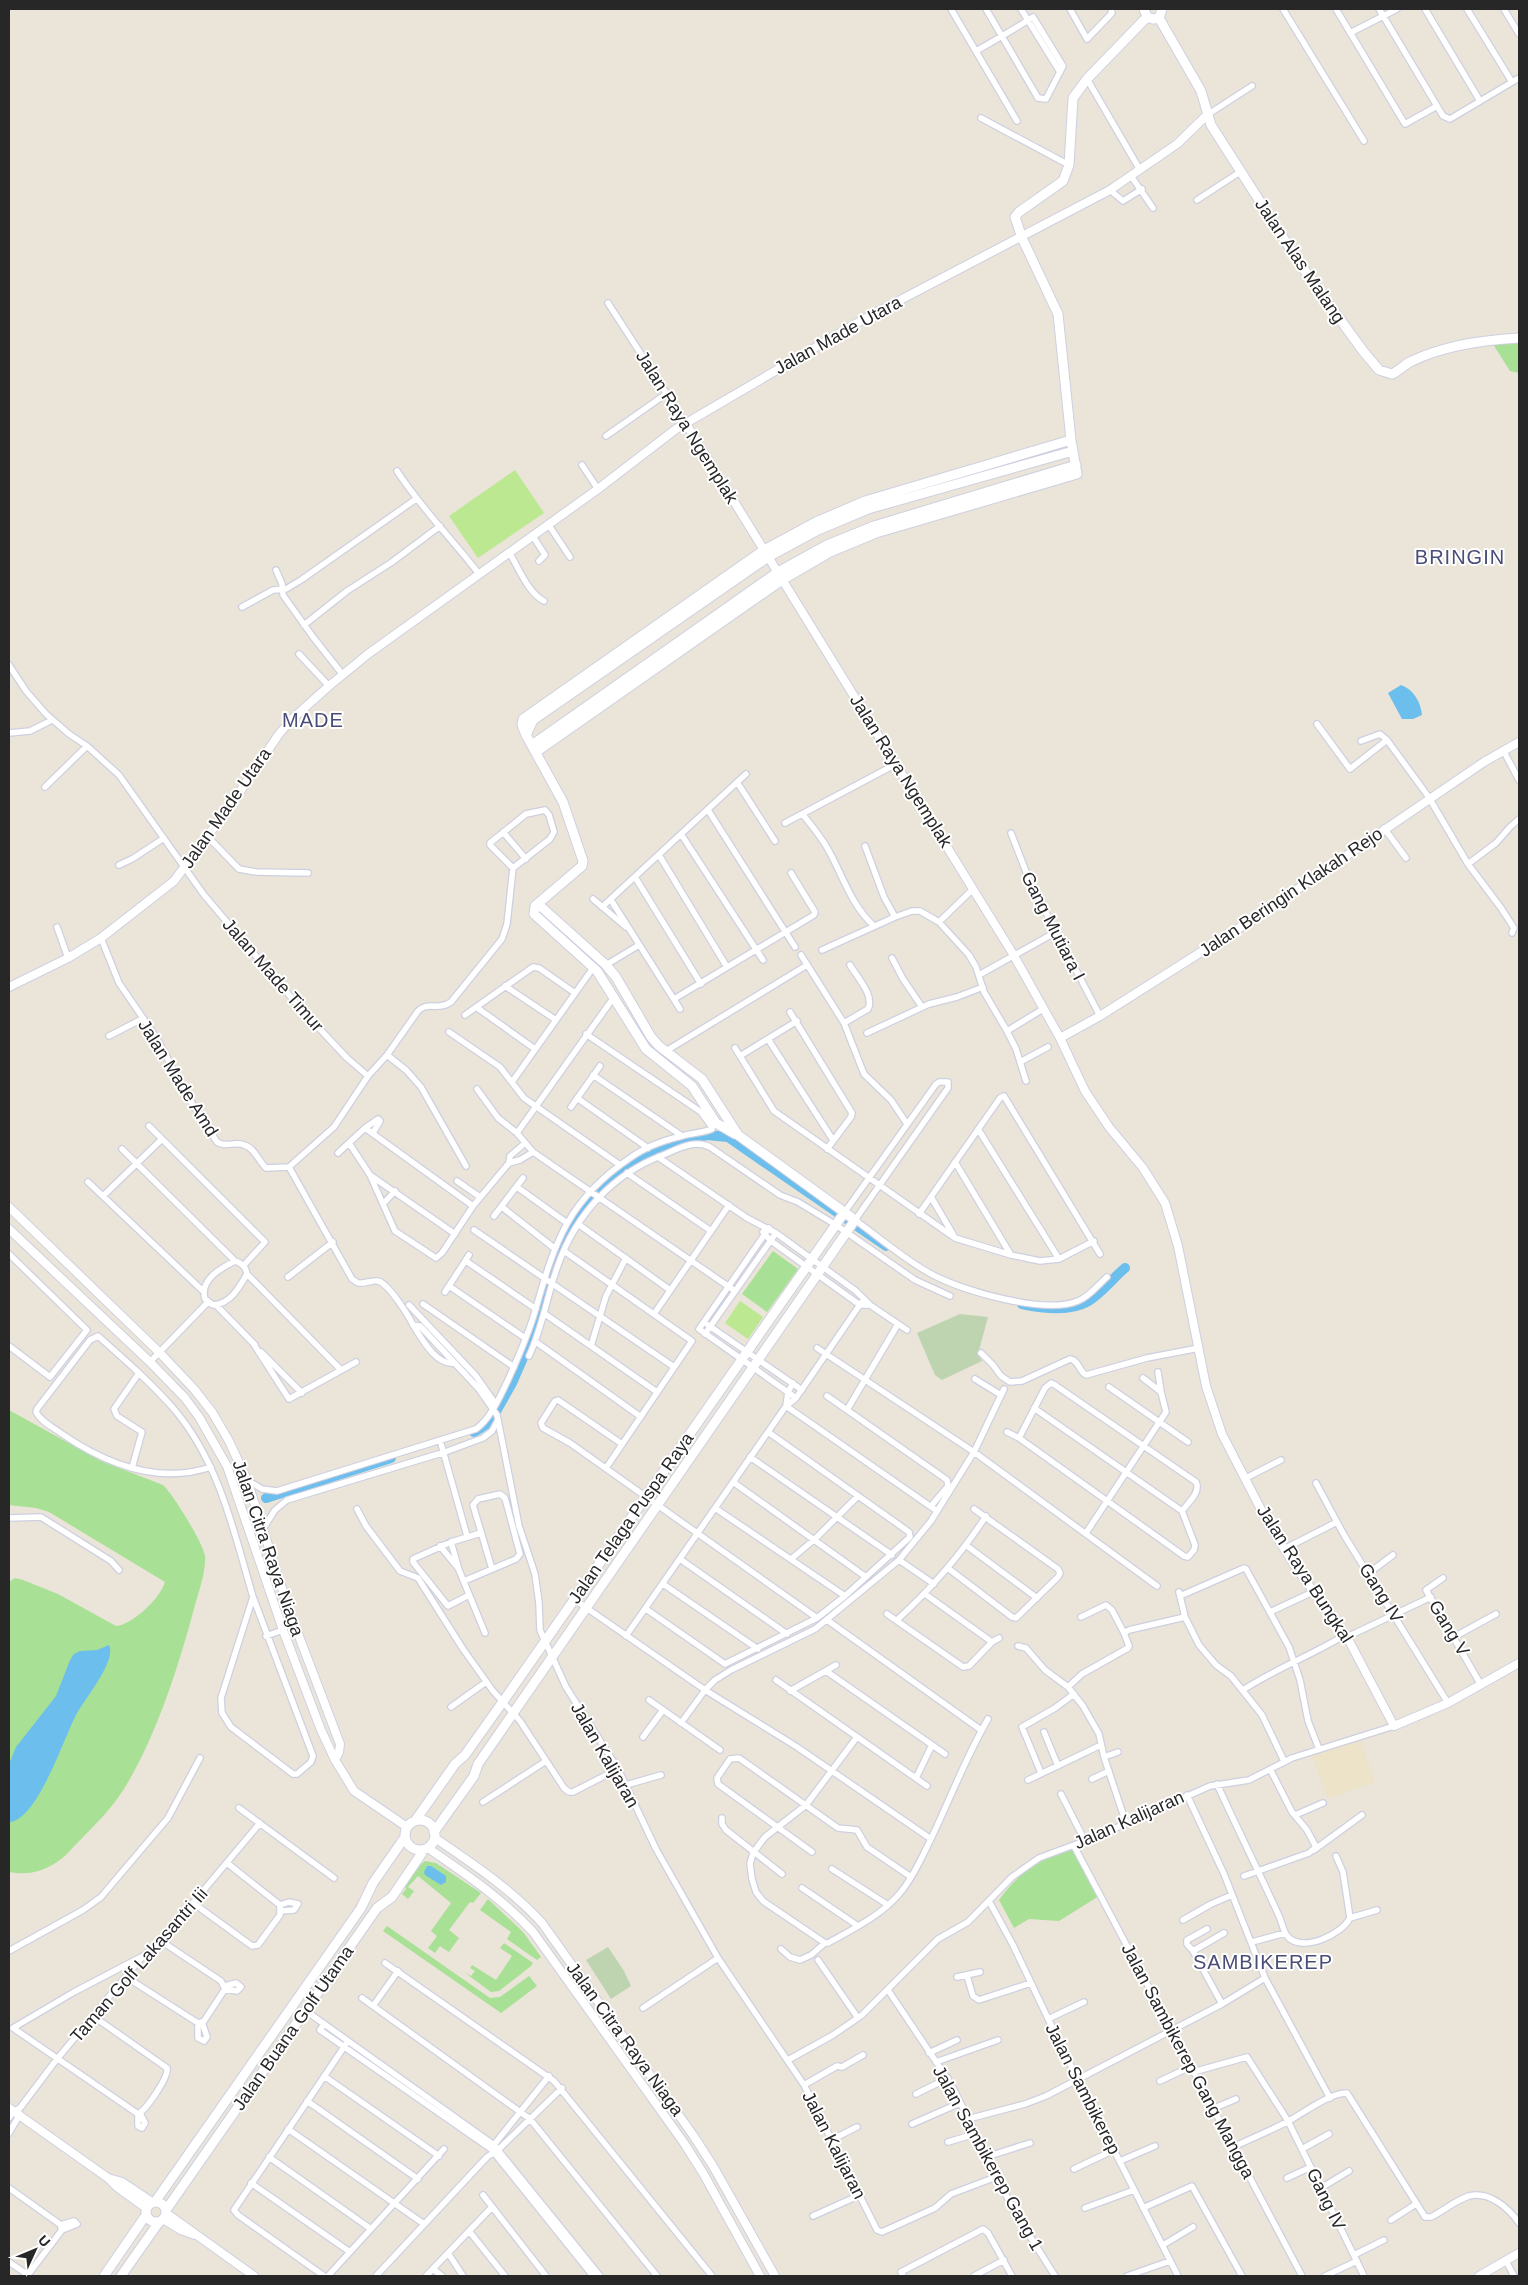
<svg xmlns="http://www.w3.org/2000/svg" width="1528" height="2285" viewBox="0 0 1528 2285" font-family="Helvetica,sans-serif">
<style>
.education{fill:#ece3c8}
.green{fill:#a8e095}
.cemetery{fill:#bed4b0}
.pitch{fill:#bbe891}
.water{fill:#6cbeec}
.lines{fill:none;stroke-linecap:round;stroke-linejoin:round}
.river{stroke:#6cbeec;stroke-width:10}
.minor-casing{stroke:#ced0e1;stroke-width:8}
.tertiary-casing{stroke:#ced0e1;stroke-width:10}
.secondary-casing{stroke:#ced0e1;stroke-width:11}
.minor{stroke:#fff;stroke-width:5.5}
.tertiary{stroke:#fff;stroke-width:8}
.secondary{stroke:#fff;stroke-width:9}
.labels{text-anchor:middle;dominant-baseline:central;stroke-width:4;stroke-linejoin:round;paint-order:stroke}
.street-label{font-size:18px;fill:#272727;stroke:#fff}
.quarter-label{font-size:20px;letter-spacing:1px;fill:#494d77;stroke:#fff}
</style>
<rect width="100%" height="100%" fill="#eae4d9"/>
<path class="education" d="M1360,1739L1375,1782L1328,1799L1311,1753Z"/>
<path class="green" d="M1519,339V373L1510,371L1491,341Z
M773,1251L798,1269L767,1312L742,1294Z
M9,1410L101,1461L163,1485C173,1494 203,1543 205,1556C206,1572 199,1590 195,1605C179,1665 157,1735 124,1789C109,1813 85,1834 66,1855C48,1870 33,1876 9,1872V1582L15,1578L23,1580L58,1594L116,1626C133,1625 161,1597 165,1582L49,1512L36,1508L9,1505Z
M1074,1848L1099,1896L1059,1921L1029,1919L1014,1928L999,1900C1018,1872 1042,1858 1074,1848Z
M425,1861L436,1863L481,1893L473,1903L470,1902L449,1930L459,1938L449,1952L440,1946L435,1953L428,1948L437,1936L431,1931L451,1903L418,1876L408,1887L414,1891L408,1899L402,1894L406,1889L405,1885L420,1865Z
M488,1899L523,1932L541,1957L537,1960L507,1939L511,1932L480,1910Z
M387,1926L490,1998L500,1997L529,1976L537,1986L501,2013L383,1931Z
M504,1943L533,1963L531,1966L499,1991L491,1992L464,1972L471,1976L475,1971L470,1968L472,1965L496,1980L512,1956L500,1948Z"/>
<path class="cemetery" d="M960,1314L988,1317L978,1354L982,1361L942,1380L935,1375L917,1333Z
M608,1947L624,1971L631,1986L611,1999L586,1960Z"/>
<path class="pitch" d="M515,470L544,513L478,558L449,516Z
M740,1301L763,1317L748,1339L725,1323Z"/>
<path class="water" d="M1401,685C1413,689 1421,702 1422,715L1413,719H1402L1388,693Z
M109,1645C117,1661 84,1700 76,1715C64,1738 37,1821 9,1822V1764L16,1747L56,1696L70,1660L74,1654L80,1651L97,1650Z
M427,1866H431L446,1876V1882L441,1885L425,1875L424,1872Z"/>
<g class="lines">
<path class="river" d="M1022,1304C1041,1308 1069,1312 1087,1302C1101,1294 1113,1278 1125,1268
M474,1432L490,1422L512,1383L536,1328L562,1245L592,1198L625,1168L658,1148L707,1135L728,1137L886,1246
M266,1498L391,1458"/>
<defs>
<path id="minor" d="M951,9L1017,121
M1021,9L1060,72
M1070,9L1087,39L1112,13L1111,9
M1283,9L1364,141
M1336,9L1405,124L1437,106L1443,116L1450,119L1519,78
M1379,9L1437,106
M1425,9L1480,101
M1467,9L1512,82
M1504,9L1519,34
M1350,33L1397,9
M976,51C995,40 1015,29 1033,17L1063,66L1046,99L1038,98L986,9
M1087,79L1140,170
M1207,115L1252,86
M981,118L1069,165
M1131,176L1153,208
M1110,190L1123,201L1142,189
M1197,200L1240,172
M608,303L685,422
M606,436L666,394
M582,465L598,489
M397,471C421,508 452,539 479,574
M548,524L570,557
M532,535L545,555L539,561
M509,552C518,567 528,593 544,601
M276,570L282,584L283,595L313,637L343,675
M242,607L273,590L286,589L301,580L416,499
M304,625L347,591L392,562L440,526
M299,654L329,686
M9,665L26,691L46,714L69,734L87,746L119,775L204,895L302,1010L347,1058L368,1076
M1317,724L1350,769L1387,740
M9,733L30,731L52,720
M1361,741L1380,734L1387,740L1428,796L1468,864L1501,908L1514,928L1512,933
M1503,750L1519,780
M737,782L775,841
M45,787L87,746
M708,810L795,947
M803,815C813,827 823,839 830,853C844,879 852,906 874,926
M785,823L896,764
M1384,828L1406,858
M503,832L526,859
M1011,833L1030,882L1100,1016
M681,834L763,960
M207,836L239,869L256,872L308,873
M865,846L884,897L895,917
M659,855L727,967
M1468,864L1496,843L1510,827L1519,819
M119,865L132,859L164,838
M635,877L701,984
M593,899L626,927
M611,900L680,1009
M602,907L746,774
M939,922L973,889
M57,927L68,958
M101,938L119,983L156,1037L188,1097L217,1142C225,1148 235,1141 244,1145C255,1148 259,1162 266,1168L289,1167
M822,950L895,917L912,911H920L939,922L969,955L976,967L984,992L1007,1031L1043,1009
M801,955L844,1023L864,1074L891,1100L907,1124
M892,958L903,979L922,1007
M606,965L639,945
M979,975L1056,932
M505,986L556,1020
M674,999L814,915L815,912L791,873
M476,1007L535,1049
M790,1012L852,1113L851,1117L827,1149
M465,1015L533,967L539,968L575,993
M844,1023L868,1009C875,996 857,977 850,965
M1007,1031L1016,1049L1026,1081
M449,1032L500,1067L524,1098L620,1165
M867,1033L929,1004L957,997L983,987
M109,1036L142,1019
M768,1039L833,1140
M735,1048L774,1111L955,1238L1011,1255L1040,1261L1059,1259L1094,1241
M666,1051L807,965
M387,1055L406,1070L421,1087L466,1166
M740,1056L797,1021
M1020,1062L1048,1047
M593,1075L682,1136
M512,1082L593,968
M477,1089L498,1118L517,1133L533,1152L735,1291
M577,1098L648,1148
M571,1107L600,1066
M149,1126L265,1242L244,1265
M365,1128L473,1206
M978,1129L1059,1259
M517,1133L614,997
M349,1143L370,1175L455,1234
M122,1149L235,1261
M338,1153L365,1128L378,1119L380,1121L373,1133
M658,1157L747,1218L776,1233L856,1291L870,1305L907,1330
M955,1162L1011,1255
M509,1163L520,1160L533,1152
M289,1167L352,1279L358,1283C365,1284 372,1280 378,1281C389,1284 408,1315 413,1325L420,1326L478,1388L497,1415L519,1526L535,1574L539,1603L540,1630L566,1687L618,1769L656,1849L718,1958L804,2085L877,2230L882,2232L935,2208L951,2194L996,2177
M289,1167L334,1127L368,1076L387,1055L418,1011C427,1001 439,1011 451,1002L502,939L507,924L513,868L550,839L554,832L549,815L545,810L526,814L490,843V845L513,868
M627,1173L711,1231
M370,1175L395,1231L436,1258L442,1253L473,1206L509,1163L510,1156L524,1144
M457,1181L480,1197
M88,1182L204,1292
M517,1187L567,1223
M103,1196L162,1139
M931,1197L954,1236
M383,1204L395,1191
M502,1207L554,1248
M844,1213L936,1084L939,1082H948V1088L855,1220C880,1238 906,1261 933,1275C964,1291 1045,1315 1078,1301C1089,1297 1098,1285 1107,1277
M919,1214L1000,1098L1004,1096L1100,1254
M494,1216L523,1178
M578,1224L670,1290
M769,1228L699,1329L796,1398
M474,1230L674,1367
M763,1232L771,1241L860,1305H870
M564,1251L692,1341L606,1468
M9,1254L87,1330L50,1377L9,1346
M466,1261L536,1309
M247,1274C239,1288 230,1304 213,1305L205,1299C199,1280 221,1268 235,1261C242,1263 246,1267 247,1274L341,1370
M288,1277L333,1242
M449,1286L525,1338
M445,1292L469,1255
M423,1304L514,1367
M216,1305L255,1345
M409,1305L476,1376L495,1403
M545,1314L657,1392
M654,1314L729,1205
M413,1325C422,1339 436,1366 455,1363
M708,1325L802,1390
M705,1334L776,1233
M536,1342L641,1417
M253,1343L289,1399L356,1362
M591,1346L606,1296L626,1258
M817,1348L974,1452L1157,1586
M261,1352L302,1393
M981,1353L993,1365L1001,1376L1010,1382L1022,1381L1070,1359C1079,1360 1079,1372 1086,1375L1147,1358L1199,1348
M529,1356C543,1326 547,1295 558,1265C576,1214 613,1174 663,1155C678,1149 694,1139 710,1147L780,1195L798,1202L836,1225L915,1280L950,1296
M150,1362L208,1302
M1158,1372L1161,1392
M975,1379L1001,1395
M1109,1387L1188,1442
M827,1396L947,1480L948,1486L931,1506
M786,1406L937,1511
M786,1406L796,1398L861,1303
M1034,1408L1182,1511
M847,1410L898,1324
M1007,1432L1019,1438L1184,1556L1188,1557L1194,1550L1195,1545L1182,1511C1188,1503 1201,1492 1196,1482L1055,1385L1051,1383L1045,1388L1019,1438
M440,1440L467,1536
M622,1444L558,1400L555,1401L541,1423L543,1428L570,1443L817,1618
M750,1457L892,1555
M211,1467C158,1485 106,1464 62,1434C53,1427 41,1422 36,1412L37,1409L90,1340L98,1336C124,1359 150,1382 173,1408C219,1461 234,1532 253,1597
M132,1468L142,1432L117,1416L114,1409L139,1373
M1244,1479L1281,1460
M247,1480L262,1489L277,1491L476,1429C491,1418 499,1398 507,1382C518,1358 529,1333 536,1308C555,1241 569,1199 630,1158C645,1147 665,1140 682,1136C692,1133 703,1133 712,1129V1127L701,1112L586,1034
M733,1482L866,1577
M1316,1483L1344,1535L1448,1703
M715,1508L845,1596
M357,1509L366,1526L400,1571L418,1578L463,1649L493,1691L520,1721L564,1788L569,1792H573L618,1769
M9,1518L41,1517L111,1561L119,1570
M263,1529L275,1510L287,1500L445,1452L483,1438L492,1431L498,1420
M1086,1533L1166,1412L1161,1392L1143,1378
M451,1542L459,1570L485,1633
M440,1546L458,1568
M967,1546L1037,1598
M1284,1549L1337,1522
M680,1559L787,1634
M791,1559L815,1539L858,1496
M899,1560L934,1584
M949,1569L1012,1617L1016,1618L1058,1577L1060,1573L1058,1569L974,1509
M1369,1573L1393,1555
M1443,1578L1426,1590L1481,1685
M464,1581L516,1559L520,1554L505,1498L500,1494L478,1499L473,1505L492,1569
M663,1584L758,1649
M1179,1592L1185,1617L1199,1645L1216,1665L1231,1676L1262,1715L1284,1761
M925,1594L992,1642
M469,1595L448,1606L413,1562V1559L451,1542L481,1533
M1180,1596L1244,1568L1246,1569L1289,1647L1300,1680L1308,1721L1319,1749
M253,1597L313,1756L311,1762L297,1774H293L231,1727L222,1713L221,1698Z
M575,1600L705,1690L797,1747L931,1839
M646,1609L725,1664L817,1618L845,1596L910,1537L909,1532L768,1432
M1270,1612L1315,1591
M887,1614L963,1667L969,1666L992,1642L999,1638
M1081,1617L1106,1605L1112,1610L1124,1633
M827,1620L981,1730
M897,1620C932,1588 960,1556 986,1516
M266,1636L283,1630
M626,1636L786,1406L788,1392L793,1383
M1347,1637L1431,1597
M1454,1637L1496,1614
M1018,1646L1026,1648L1045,1670L1068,1687L1083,1706L1099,1734L1104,1757L1126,1823
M826,1671L945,1754
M776,1680L927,1786
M1068,1687L1082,1674L1128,1648L1129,1646L1124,1633L1129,1630L1185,1617
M1243,1690C1275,1669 1312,1655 1345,1635
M790,1691L836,1665
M649,1700L720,1750
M451,1707L486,1682
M681,1723L705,1690L715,1680L731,1670L815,1629L899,1560L931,1521L974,1452L1004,1389
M1044,1732L1058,1766
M643,1737L663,1710
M857,1737L806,1805L765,1837L753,1853L750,1864L752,1879L756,1892L763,1901L825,1943H828C853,1929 882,1915 900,1893C912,1879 919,1863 927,1847C948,1805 964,1760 988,1719
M1104,1757L1118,1752
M1041,1773L1022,1727L1055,1708L1074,1694
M916,1778L932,1745
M1092,1779L1109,1771
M1028,1780L1101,1745
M1217,1784C1237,1828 1259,1872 1279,1916C1282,1922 1283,1932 1288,1937C1303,1953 1342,1934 1350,1918L1343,1872L1336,1856
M626,1785L661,1775
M1061,1794L1085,1841
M1187,1795L1224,1874L1265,1978L1330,2098
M483,1802L546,1761
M239,1808L334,1878
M1295,1815L1323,1803
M722,1818V1824L726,1830L782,1874
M1074,1846L1302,2276
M1314,1850L1362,1815
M812,1852L718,1784L717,1778L730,1759L739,1758L838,1828L857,1830L867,1847L911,1877
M832,1869L888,1905
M1244,1876L1309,1853L1316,1847L1307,1830L1292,1812L1270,1769
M802,1888L858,1926
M989,1901L1013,1945L1064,2052L1178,2276
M193,1903L252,1946L258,1945L280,1915V1905L227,1863
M280,1905L289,1902L298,1904L294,1910L281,1911
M1350,1918L1377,1910
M1183,1920L1211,1904L1232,1895
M161,1941L221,1981L225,1989
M1252,1942L1285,1933
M781,1949L790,1957L800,1960L811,1955L825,1943
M9,1951L83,1910L101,1897L168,1818L200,1758
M1193,1951L1187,1944V1940L1207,1929
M818,1960L858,2018
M385,1963L554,2081L712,2276
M967,1976L973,1996L979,2000L1031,1983
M126,1977L198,2023L204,2021L225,1989
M957,1977L980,1972
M225,1986L236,1983L241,1987L237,1991L225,1989
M888,1990L951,2084L1014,2211L1055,2276
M362,1998L530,2119L657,2276
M1222,2004L1193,1951L1224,1933
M373,2006L398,1971
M643,2008L718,1958
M306,2011L494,2145L600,2276
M93,2016L167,2068C169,2077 146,2110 138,2114
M1048,2019L1084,2002
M198,2023V2038L204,2041L207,2037L202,2022
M324,2024L320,2030L491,2149L593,2276
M929,2053L957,2040
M788,2060L833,2035L862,2015L938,1939L968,1922L1012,1877L1039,1858L1098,1836L1210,1786L1249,1780L1292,1758L1394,1726
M936,2062L998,2040
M1193,2072L1247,2057L1288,2121L1364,2276
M324,2076L439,2156
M1160,2081L1190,2067
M804,2085L837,2066L842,2067L863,2055
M916,2094L948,2078
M307,2101L418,2179
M1212,2109L1236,2099
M138,2114L13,2028L74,1992L141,1957
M138,2114V2126L142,2128L145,2123L140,2113
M9,2118L13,2112L20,2108L57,2059L143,1956L161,1941L260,1823
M968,2119L1025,2104L1046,2096L1222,2004L1265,1978
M912,2124L960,2103
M288,2129L424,2224
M9,2133L20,2114
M833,2139L857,2127
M948,2142L968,2136V2132L973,2129
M493,2146L549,2076
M1233,2147C1251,2139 1269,2131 1287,2122C1302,2114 1331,2092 1347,2093L1425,2217H1431C1443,2211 1456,2200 1469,2196C1489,2191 1509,2208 1519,2223
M1302,2149L1329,2134
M269,2157L371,2229
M986,2157L1030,2143
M1120,2161L1155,2146
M1074,2169L1114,2150
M1287,2178L1311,2167
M251,2183L350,2252
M9,2188L61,2225V2228
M1321,2188L1349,2171
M483,2195L546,2276
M1085,2208L1134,2190
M1143,2208L1192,2186L1242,2276
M813,2216L860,2195
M1391,2220L1416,2204
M469,2231L505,2276
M1163,2245L1193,2227
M448,2253L463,2276
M1354,2255L1384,2240
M1506,2261L1514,2276
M9,2262L28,2275
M433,2269L442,2276
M27,2276L62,2230L77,2224L74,2221L61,2225
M324,2276L238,2215L234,2210L346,2044
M328,2276L444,2149
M376,2276L487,2157L499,2149L562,2088
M426,2276L492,2207
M903,2276L901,2272L983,2229L988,2233L1012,2276
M974,2276L1004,2260
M1127,2276L1170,2261
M1325,2276L1357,2261"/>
<path id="tertiary" d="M685,422L1013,954L1060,1038L1085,1091L1109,1127L1143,1168L1165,1203L1178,1246L1206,1386L1222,1434L1268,1523L1297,1569L1347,1637L1394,1726L1448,1703L1519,1663
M9,987L68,958L101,938L174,881L230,806L279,734L292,719L329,686L368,654L598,489L676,429L864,319L1110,190L1177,144L1207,115
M1060,1038L1100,1016L1258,916L1484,762L1519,742
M9,1207L160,1353L194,1389L212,1412L229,1441L247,1480L289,1610L340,1744L339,1752L335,1760
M9,1229L150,1362L185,1398L199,1417L227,1466L283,1630L321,1730L335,1760L354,1791L407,1827
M435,1838C473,1864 511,1889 542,1923L693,2135L713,2166L775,2276
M428,1848C465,1874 502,1898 533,1932L684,2143L703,2173L760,2276
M9,2108L108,2178L117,2187L146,2208
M108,2178L122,2182L152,2202
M166,2213L254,2276
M163,2219L181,2230L195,2235
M1479,2276L1519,2253"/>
<path id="secondary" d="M1144,9L1147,17L1153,19L1159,18L1162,9
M1159,18L1201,91L1211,125L1300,264L1363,351L1379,370L1392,374C1400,370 1405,364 1412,361C1445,345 1483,340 1519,338
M526,735L533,720L768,557L818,530L868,509L1073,451
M532,745L778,572L827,545L874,526L1076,465
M536,752L782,580L830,552L876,533L1077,474L1071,440L1058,314L1022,238L1015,217L1019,212L1063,181L1069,165L1073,98L1087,79L1147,17
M735,1134L716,1123L692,1086L646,1049L597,971L534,914L535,906L582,866L583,861L563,802L526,735L522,725L523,719L764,550L816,522L865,501L1071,440
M405 1835a15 15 0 1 1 30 0a15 15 0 1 1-30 0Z
M415,1821L455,1764L465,1755L502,1703L844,1213
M434,1832L474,1776L478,1764L855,1220L738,1135L702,1079L659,1046L651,1037L616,977L606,965L538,904
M146 2212a10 10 0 1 1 20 0a10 10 0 1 1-20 0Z
M155,2202L361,1908L373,1883L405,1837
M166,2210L377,1908L392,1897L424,1850
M104,2276L146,2215
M121,2276L159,2222"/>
</defs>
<use href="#minor" class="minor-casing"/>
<use href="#tertiary" class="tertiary-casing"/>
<use href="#secondary" class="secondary-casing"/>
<use href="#minor" class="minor"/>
<use href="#tertiary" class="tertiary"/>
<use href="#secondary" class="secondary"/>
</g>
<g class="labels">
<g class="street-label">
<text transform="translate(1300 261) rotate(56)">Jalan Alas Malang</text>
<text transform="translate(838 335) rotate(-29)">Jalan Made Utara</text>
<text transform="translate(687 427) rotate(58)">Jalan Raya Ngemplak</text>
<text transform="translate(901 771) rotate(58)">Jalan Raya Ngemplak</text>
<text transform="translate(226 808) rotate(-55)">Jalan Made Utara</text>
<text transform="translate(1291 892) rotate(-34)">Jalan Beringin Klakah Rejo</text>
<text transform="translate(1053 926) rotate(63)">Gang Mutiara I</text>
<text transform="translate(273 975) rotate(49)">Jalan Made Timur</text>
<text transform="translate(178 1078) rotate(58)">Jalan Made Amd</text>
<text transform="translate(631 1518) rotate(-55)">Jalan Telaga Puspa Raya</text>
<text transform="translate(268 1548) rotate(71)">Jalan Citra Raya Niaga</text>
<text transform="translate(1305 1574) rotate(57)">Jalan Raya Bungkal</text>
<text transform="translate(1381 1593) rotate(58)">Gang IV</text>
<text transform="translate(1449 1628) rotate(59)">Gang V</text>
<text transform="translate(605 1755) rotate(60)">Jalan Kalijaran</text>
<text transform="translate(1129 1820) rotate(-24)">Jalan Kalijaran</text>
<text transform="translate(139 1965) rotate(-49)">Taman Golf Lakasantri Iii</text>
<text transform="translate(293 2028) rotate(-55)">Jalan Buana Golf Utama</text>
<text transform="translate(625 2039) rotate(54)">Jalan Citra Raya Niaga</text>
<text transform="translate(1188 2061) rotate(62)">Jalan Sambikerep Gang Mangga</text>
<text transform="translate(1083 2089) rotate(63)">Jalan Sambikerep</text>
<text transform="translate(834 2145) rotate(63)">Jalan Kalijaran</text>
<text transform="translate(988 2158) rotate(61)">Jalan Sambikerep Gang 1</text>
<text transform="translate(1326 2199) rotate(64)">Gang IV</text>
</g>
<g class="quarter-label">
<text x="1460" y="557">BRINGIN</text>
<text x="313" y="720">MADE</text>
<text x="1263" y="1962">SAMBIKEREP</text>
</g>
</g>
<rect width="1528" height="2285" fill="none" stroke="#272727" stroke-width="20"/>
<g transform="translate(35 2250) rotate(46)" stroke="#ffffff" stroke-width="4" paint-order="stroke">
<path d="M0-4L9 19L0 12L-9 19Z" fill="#272727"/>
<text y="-8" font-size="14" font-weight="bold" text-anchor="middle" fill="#272727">U</text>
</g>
</svg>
